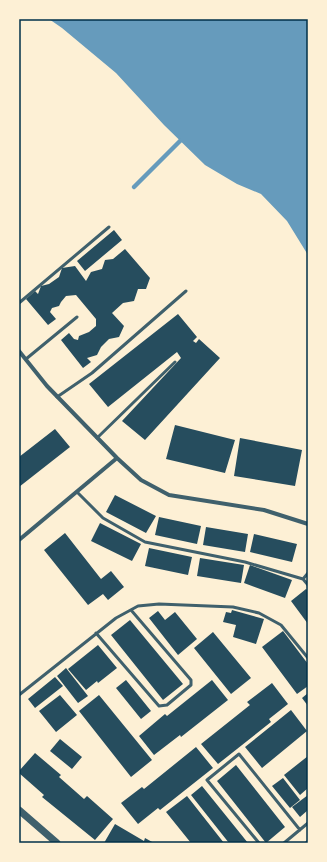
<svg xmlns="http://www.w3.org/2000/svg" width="327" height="862" viewBox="0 0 327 862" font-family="Cabin,sans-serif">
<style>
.water{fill:#669bbc}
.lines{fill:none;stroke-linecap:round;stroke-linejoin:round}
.stream{stroke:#669bbc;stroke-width:4.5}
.building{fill:#264d5e}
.service{stroke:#3f606c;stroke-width:3}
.minor{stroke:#3f606c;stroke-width:4}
.tertiary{stroke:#3f606c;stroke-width:7}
.neatline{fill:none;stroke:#003049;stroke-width:1.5}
</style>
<rect width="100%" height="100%" fill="#fdf0d5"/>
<path class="water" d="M49,19H308V255L287,221L261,194L237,184L205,165L164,125L116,73L62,28Z"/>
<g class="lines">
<path class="stream" d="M134,187L180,141"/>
</g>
<path class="building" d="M114,230L122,240L85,271L77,261Z
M125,249L150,278L146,289H138L134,301L123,303L112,313L124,326L119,337L109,339L101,347L97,355L87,358L91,362L83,368L61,340L69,333L74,339L78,340L79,336L89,332L96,326V319L76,295L66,296L61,302L59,306L52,308L50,312L56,319L48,325L26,299L35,291L38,294L41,286L49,284L59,277L62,268L75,266L86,281L91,272L102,269L105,260L113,259Z
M178,314L197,337L193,341L196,343L199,339L220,358L145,440L122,421L181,358L177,352L108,407L89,384Z
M175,425L235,440L225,473L166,459Z
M55,429L70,447L19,487V457Z
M240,438L302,450L295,486L234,476Z
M115,495L156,516L146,533L106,512Z
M159,517L201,526L197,544L155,535Z
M100,523L141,544L132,561L91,541Z
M206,527L248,534L245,552L203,545Z
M65,533L101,579L111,571L124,587L108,600L103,594L88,605L44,550Z
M254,534L297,544L292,562L250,552Z
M149,548L192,557L188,575L145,566Z
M200,558L244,565L241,583L197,576Z
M250,565L292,580L285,598L244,583Z
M306,589L308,591V624L291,601Z
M232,610L264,619L256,644L233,637L236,625L223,622L226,612L231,613Z
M158,611L165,620L175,612L197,639L178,655L149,618Z
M130,620L183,684L163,700L111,635Z
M283,631L308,664V686L297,694L262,647Z
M213,632L251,678L231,694L194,648Z
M98,645L117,668L98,683L97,681L86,690L68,669Z
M66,668L88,696L78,703L57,676Z
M55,677L63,686L35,708L28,699Z
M126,680L151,711L141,719L116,688Z
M212,680L228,700L181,737L180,735L154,755L139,736L165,714L167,716Z
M272,683L288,704L269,719L271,722L218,764L201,744L250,705L247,702Z
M308,693V706L302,698Z
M60,695L77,715L56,732L39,711Z
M99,695L152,760L131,777L79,711Z
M291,710L307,731L262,768L245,747Z
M60,739L82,757L72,769L50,751Z
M196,747L213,768L160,810L158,808L138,824L121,803L142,787L144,789Z
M35,753L61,775L59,777L84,799L87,796L113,819L95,840L42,797L44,795L19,773V771Z
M308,756V788L300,795L284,775Z
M236,765L285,827L266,843L217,781Z
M283,778L300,800L290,808L272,786Z
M202,786L248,843H229L191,795Z
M308,795V810L300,817L292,807Z
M187,796L224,843H191L166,812Z
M115,824L144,841L145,838L154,843H104Z"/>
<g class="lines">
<path class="service" d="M19,303L109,227
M26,359L77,317
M57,397L92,373L186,291
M97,438L175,362
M77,492L103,518L145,542L245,562L303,579L308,585
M303,579L308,573
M96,633L159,706L167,705L191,685V680L131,610
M19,695L116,618L138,606L159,604L233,607L259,613L281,625L308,658
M259,843L207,780L239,754L300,830
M284,843L308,823"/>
<path class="minor" d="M19,351L47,386L117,458L141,480L169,495L264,510L308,524
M19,540L117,458
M307,843L308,842"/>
<path class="tertiary" d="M19,810L57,843"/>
</g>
<rect width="327" height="862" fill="none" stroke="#fdf0d5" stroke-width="40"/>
<rect x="20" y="20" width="287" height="822" class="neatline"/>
</svg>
